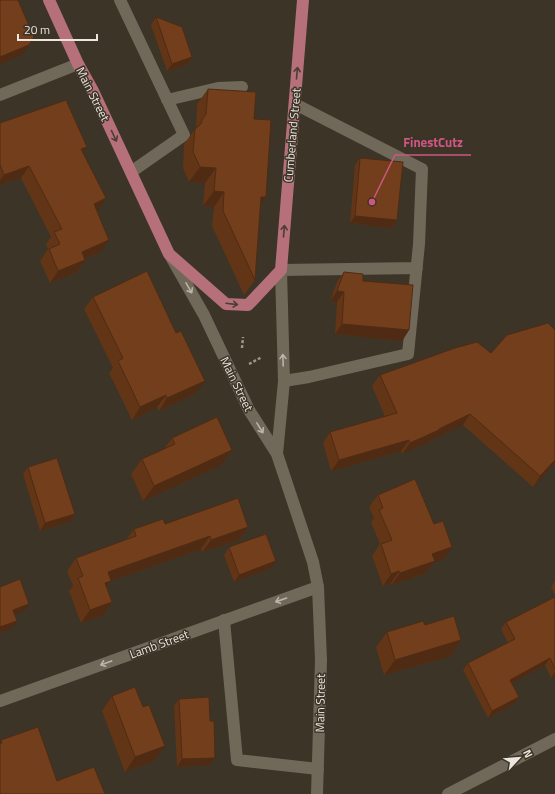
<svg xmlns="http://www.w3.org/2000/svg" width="555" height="794" viewBox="0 0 555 794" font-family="'Titillium Web',sans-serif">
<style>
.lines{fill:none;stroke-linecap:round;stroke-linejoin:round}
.path{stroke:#9b958b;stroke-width:2.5;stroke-dasharray:3 2;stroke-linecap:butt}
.lane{stroke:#706859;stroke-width:12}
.street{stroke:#706859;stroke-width:12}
.secondary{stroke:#706859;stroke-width:12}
.primary{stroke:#b57079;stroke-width:12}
.wall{fill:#623517}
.shaded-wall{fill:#502b13}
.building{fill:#723e1b;stroke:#502b13}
.oneway{stroke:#4d3d33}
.oneway2{stroke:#bab4a9}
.labels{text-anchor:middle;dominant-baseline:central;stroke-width:3;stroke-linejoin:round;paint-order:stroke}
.street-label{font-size:12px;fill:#ebe6de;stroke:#3b3427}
.leader{fill:none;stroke:#ce5682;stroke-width:1.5}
.callout-dot{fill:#ce5682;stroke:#3b3427;stroke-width:1.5}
.callout-label{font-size:13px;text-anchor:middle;font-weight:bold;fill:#ce5682;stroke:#3b3427;stroke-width:3;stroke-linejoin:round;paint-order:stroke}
</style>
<rect width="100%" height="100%" fill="#3b3427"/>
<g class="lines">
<path class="path" d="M242,348L243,337
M249,364L262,357"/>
<path class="lane" d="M120,0L184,135L131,172
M167,100L218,88L242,87
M281,270L417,268
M284,381L309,377L408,354L419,244L422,169L295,104
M224,620L237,760L318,769"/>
<path class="street" d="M0,95L78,64
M0,701L318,587
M448,794L555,739"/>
<path class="secondary" d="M171,257L204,315L249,410L277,454L313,562L318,587L321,660L317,794
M277,454L284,381L281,270"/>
<path class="primary" d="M49,0L78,64L93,91L169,254L226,304L248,305L281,270L303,0"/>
</g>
<path class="wall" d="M156,17L192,57L187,65L167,71L151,25Z
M208,89L254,119L260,205L255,280L244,295L212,226L214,207L203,206L205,183L189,182L183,168L184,144L196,128L197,104Z
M0,123L83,153L98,210L97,211L101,252L85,259V260L77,272L50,283L40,261L48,249L46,244L51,237L21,178L0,185Z
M360,158L397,220L392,228L350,223L355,165Z
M344,272L363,281L409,330L402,341L335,334L337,302L330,301L337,282Z
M93,297L176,333L196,393L159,411L157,407L132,420L109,373L113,368L84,309Z
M555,330V463L533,487L463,425L433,439L431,441L402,454L401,451L331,471L323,443L330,432L385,417L372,386L380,375L491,353Z
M172,438L232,450L221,465L143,501L131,474L142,459L164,449Z
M28,467L75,514L70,522L40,531L23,474Z
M378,495L444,559L433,563L426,573L391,585V583L383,586L372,556L380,544L371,522L374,518L369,507Z
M165,524L248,527L239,540L202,552L201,549L111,581L107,587L112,602L103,615L81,623L69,591L73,586L67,571L76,558L126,540L134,529Z
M229,547L271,568L234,582L224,555Z
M555,581V595L551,587Z
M555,597V676L551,678L545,665L512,683L519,697L514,704L488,718L463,670L468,663L508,643L501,629L506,622Z
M425,625L461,640L451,656L384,675L376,647L387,632Z
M112,696L154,761L125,772L102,711Z
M179,699L210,765L177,767L174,706Z"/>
<path class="shaded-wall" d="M29,45L22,55L0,64V57Z
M192,57L187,65L167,71L172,64Z
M87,147L79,158L81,149Z
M29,166L21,178L0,185V180L4,175Z
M200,167L216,168L205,183L189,182Z
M214,191L224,192L214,207L203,206Z
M261,197H266L255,212Z
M106,198L98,210L86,216L94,204Z
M355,216L397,220L392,228L350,223Z
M109,240L101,252L73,264L82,252Z
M85,260L77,272L50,283L58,271Z
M337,291L344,292L337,302L330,301Z
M342,324L409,330L402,341L335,334Z
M205,381L196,393L159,411L167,398Z
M166,395L157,407L132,420L140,407Z
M470,414L463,425L433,439L431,441L402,454L410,443Z
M409,440L401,451L331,471L339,460Z
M232,450L221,465L143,501L154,486Z
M555,460V463L533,487L540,476Z
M75,514L70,522L40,531L45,523Z
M248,527L239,540L202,552L211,540Z
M210,536L201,549L111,581L102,593L108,572Z
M452,547L444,559L433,563L426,573L391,585L400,573L432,554Z
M276,561L271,568L234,582L239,575Z
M399,571L391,583L383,586L391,574Z
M112,602L103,615L81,623L90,610Z
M29,604L24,611L8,618L13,610Z
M17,621L12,628L0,633V627Z
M461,640L451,656L384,675L395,660Z
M550,658L545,665L505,687L510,680Z
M555,672V676L551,678Z
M519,697L514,704L488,718L492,711Z
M165,746L154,761L125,772L135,757Z
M215,758L210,765L177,767L182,759Z"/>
<path class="building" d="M0,0H18L34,37L29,45L0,57Z
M156,17L182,27L192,57L172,64Z
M208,89L256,92L254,119L271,120L266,197H261L255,280L223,211L224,192L214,191L216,168L200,167L193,152L195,129L201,124L202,120L206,114Z
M66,100L87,147L81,149L106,198L94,204L109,240L82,252L85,260L58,271L49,249L60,244L54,232L62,229L29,166L4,175L0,165V123Z
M360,158L403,162L397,220L355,216Z
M147,271L176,333L181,331L205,381L167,398L166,395L140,407L118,361L123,358L93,297Z
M344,272L363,274V281L413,285L409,330L342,324L344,292L337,291Z
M548,323L555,330V460L540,476L470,414L439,429V430L410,443L409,440L339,460L330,432L397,413L380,375L455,348L477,342L491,353L507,335Z
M217,417L232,450L154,486L142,459L175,444L172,438Z
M57,458L75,514L45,523L28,467Z
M415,479L434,524L443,521L452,547L432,554L435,561L400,573L399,571L391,574L381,544L392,540L379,510L383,508L378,495Z
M238,498L248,527L211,540L210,536L108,572L111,581L105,583L112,602L90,610L78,578L83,576L76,558L136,536L134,529L163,519L165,524Z
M266,534L276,561L239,575L229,547Z
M20,579L29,604L13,610L17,621L0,627V587Z
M555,597V669L550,658L510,680L519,697L492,711L468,663L515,639L506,622Z
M454,616L461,640L395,660L387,632L423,621L425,625Z
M135,687L143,707L149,705L165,746L135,757L112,696Z
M209,697L210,721H214L215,758L182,759L179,699Z
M38,727L57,781L94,767L105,794H0V744L2,743L1,740Z"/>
<defs><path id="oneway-shaft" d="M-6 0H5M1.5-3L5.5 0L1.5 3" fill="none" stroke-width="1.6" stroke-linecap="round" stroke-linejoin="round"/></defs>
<g class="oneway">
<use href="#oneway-shaft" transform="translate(297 73) rotate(-85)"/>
<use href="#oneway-shaft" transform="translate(114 136) rotate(65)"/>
<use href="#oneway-shaft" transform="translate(284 231) rotate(-85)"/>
<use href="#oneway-shaft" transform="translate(232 304) rotate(7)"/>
</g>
<g class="oneway2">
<use href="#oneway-shaft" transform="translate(189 288) rotate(60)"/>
<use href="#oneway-shaft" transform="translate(283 360) rotate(-92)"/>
<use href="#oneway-shaft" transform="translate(260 428) rotate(58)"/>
<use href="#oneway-shaft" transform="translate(281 600) rotate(161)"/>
<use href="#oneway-shaft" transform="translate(106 663) rotate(160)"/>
</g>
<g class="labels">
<g class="street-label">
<text transform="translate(93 94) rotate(63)">Main Street</text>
<text transform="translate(292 135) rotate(-85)">Cumberland Street</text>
<text transform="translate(237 384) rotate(64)">Main Street</text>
<text transform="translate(159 644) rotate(-20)">Lamb Street</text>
<text transform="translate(320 703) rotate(-89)">Main Street</text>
</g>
</g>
<path class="leader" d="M372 202L395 155H471"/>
<circle class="callout-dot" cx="372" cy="202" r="4"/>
<g class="callout-label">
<text x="433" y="147">FinestCutz</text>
</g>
<g transform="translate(519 758) rotate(64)" stroke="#3b3427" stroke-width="3" paint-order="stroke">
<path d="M0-3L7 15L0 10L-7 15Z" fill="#ebe6de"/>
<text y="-6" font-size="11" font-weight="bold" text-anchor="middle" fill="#ebe6de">N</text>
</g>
<path d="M18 34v6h79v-6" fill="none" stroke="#ebe6de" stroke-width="2"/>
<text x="24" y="34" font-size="12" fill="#ebe6de" stroke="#3b3427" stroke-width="3" paint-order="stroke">20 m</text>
</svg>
